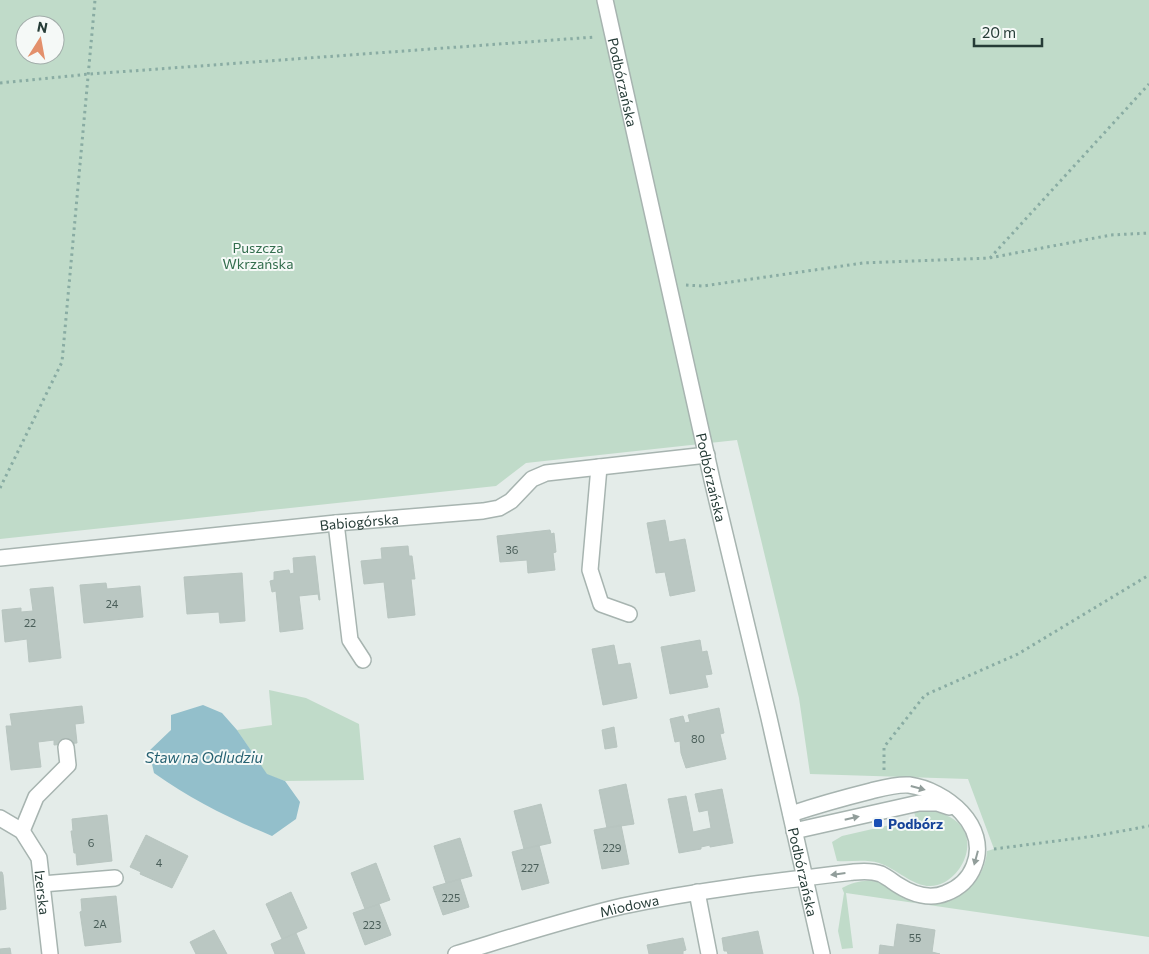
<svg xmlns="http://www.w3.org/2000/svg" width="1149" height="954" viewBox="0 0 1149 954" font-family="Commissioner,sans-serif">
<style>
.green{fill:#c0dbc9;fill-rule:evenodd}
.water{fill:#93bfcb}
.building{fill:#bac7c2;stroke:#b8c5c0}
.lines{fill:none;stroke-linecap:round;stroke-linejoin:round}
.minor-casing{stroke:#a7b4b0;stroke-width:18}
.path{stroke:#89aca3;stroke-width:3;stroke-dasharray:2.5 4;stroke-linecap:butt}
.minor{stroke:#fff;stroke-width:15}
.oneway{fill:#929e9b}
.transit-dot{fill:#1a4fb4;stroke:#f5f9f7;stroke-width:2}
.labels{text-anchor:middle;dominant-baseline:central;stroke-width:4;stroke-linejoin:round;paint-order:stroke}
.number-label{font-size:11px;fill:#4b5f5a}
.street-label{font-size:14px;fill:#263c37;stroke:#f5f9f7}
.park-label{font-size:14px;fill:#346e4e;stroke:#f5f9f7}
.transit-label{font-size:14px;font-weight:bold;fill:#164399;stroke:#f5f9f7;text-anchor:start}
.water-label{font-size:15px;font-style:italic;fill:#266172;stroke:#f5f9f7}
</style>
<rect width="100%" height="100%" fill="#e4ece9"/>
<path class="green" d="M0,0H1149V937L846,893L853,948L842,949L838,931L844,893L842,888C857,880 875,877 890,888C897,893 904,899 913,902C949,913 984,887 987,851L994,849L968,779L810,774L799,698L737,440L526,463L496,486L0,539ZM25,25H55V55H25Z
M269,690L306,698L359,724L364,780L285,781L267,775L237,730L272,725Z
M927,810C939,812 953,816 961,826C975,844 964,871 945,882C920,896 901,870 879,863C865,859 851,862 837,861L832,842L842,836L916,819L914,812Z"/>
<path class="water" d="M203,705L222,713L237,730L267,774L285,781L300,802L296,819L272,836C229,818 192,800 154,773L149,751L171,730V715Z"/>
<path class="building" d="M665,520L669,542L685,539L695,591L670,596L665,572L656,573L647,523Z
M550,530L551,534L554,533L556,552L553,553L555,570L528,573L527,560L500,562L497,536Z
M408,546L409,556H412L415,579H411L415,615L388,618L384,582L364,584L361,561L382,559L381,548Z
M315,556L320,600H319L318,594L299,596L303,629L280,632L276,591L272,592L270,581L274,580V572L289,570L290,574L294,573L293,558Z
M242,573L245,621L220,623L219,612L187,614L184,577Z
M106,583L107,589L140,586L143,617L84,623L80,585Z
M53,587L61,658L29,662L27,639L5,642L2,610L21,608V612L33,611L30,589Z
M700,640L702,652L707,651L712,674L705,675L708,687L670,694L661,647Z
M614,645L618,665L630,663L637,698L603,705L592,649Z
M82,706L84,723L75,724L77,743L54,745V740L38,742L41,767L11,770L6,726H12L10,714Z
M719,708L724,733L720,734L726,759L686,768L681,753L680,741L675,742L670,719L683,716L685,723L690,722L688,715Z
M614,727L617,747L605,749L602,730Z
M626,784L634,824L607,828L599,790Z
M722,789L733,843L710,847V845L701,847V849L679,853L668,799L686,796L693,832L711,828L708,810L699,812L695,794Z
M541,804L551,843L524,849L514,811Z
M107,815L112,861L77,865L76,853H74L71,831H73L72,819Z
M621,825L629,864L602,869L594,830Z
M146,835L188,856L172,888L140,874L141,872L130,867Z
M460,838L472,876L446,883L434,846Z
M539,845L549,883L522,890L512,852Z
M376,863L390,900L365,909L351,873Z
M0,872H2L3,875L6,909L0,910Z
M460,879L469,907L443,915L433,887Z
M291,892L307,928L282,939L266,904Z
M116,896L121,942L85,946L80,912L82,911L81,899Z
M379,904L391,935L365,945L353,913Z
M897,924L935,930L932,952L940,954H879L880,945L894,947Z
M214,930L227,954H196L190,942Z
M758,931L763,954H728L727,951H724L722,938Z
M296,933L305,954H275L271,944Z
M683,938L686,950L683,951V954H649L647,945Z
M10,948L11,954H0V949Z"/>
<g class="lines">
<defs>
<g id="minor">
<path id="s1" d="M605,0L712,480L769,718L822,954"/>
<path d="M599,467L590,570L601,604L629,614"/>
<path d="M336,523L350,640L363,660"/>
<path id="s2" d="M0,558L336,523L483,511L499,508L511,501L532,479L546,473L707,455"/>
<path id="s3" d="M0,818L22,831L39,858L50,954"/>
<path d="M22,831L36,797L68,765L66,747"/>
<path d="M794,831L919,803H937L949,807"/>
<path d="M42,884L115,878"/>
<path d="M697,892L709,954"/>
<path id="s4" d="M456,954C512,937 567,919 623,906C699,890 777,881 854,872C863,871 873,871 881,874C887,877 892,881 898,885C912,894 930,900 946,893C959,888 969,879 974,866C990,826 946,790 909,785C897,784 883,788 871,791C843,798 818,805 791,814"/>
</g>
</defs>
<use href="#minor" class="minor-casing"/>
<path class="path" d="M0,83L90,74L595,37
M990,258L1149,84
M686,285L703,286L863,263L989,258L1111,235L1149,233
M0,488L62,362L95,0
M884,770V747L925,695L1018,654L1149,575
M994,849L1095,836L1149,826"/>
<use href="#minor" class="minor"/>
</g>
<defs><path id="oneway-solid" d="M-6-.8H1V-3.2L6.5 0L1 3.2V.8H-6Z" transform="scale(1.25)"/></defs>
<g class="oneway">
<use href="#oneway-solid" transform="translate(918 788) rotate(15)"/>
<use href="#oneway-solid" transform="translate(852 818) rotate(-13)"/>
<use href="#oneway-solid" transform="translate(976 858) rotate(105)"/>
<use href="#oneway-solid" transform="translate(838 874) rotate(173)"/>
</g>
<rect class="transit-dot" x="873" y="818" width="10" height="10" rx="2.5"/>
<g class="labels">
<g class="number-label">
<text x="512" y="549">36</text>
<text x="112" y="603">24</text>
<text x="30" y="622">22</text>
<text x="698" y="738">80</text>
<text x="91" y="842">6</text>
<text x="612" y="847">229</text>
<text x="159" y="862">4</text>
<text x="530" y="867">227</text>
<text x="451" y="897">225</text>
<text x="100" y="923">2A</text>
<text x="372" y="924">223</text>
<text x="915" y="937">55</text>
</g>
<g class="street-label">
<text stroke="none"><textPath href="#s1" startOffset="84">Podbórzańska</textPath></text>
<text stroke="none"><textPath href="#s1" startOffset="489">Podbórzańska</textPath></text>
<text stroke="none"><textPath href="#s2" startOffset="361">Babiogórska</textPath></text>
<text stroke="none"><textPath href="#s1" startOffset="894">Podbórzańska</textPath></text>
<text stroke="none"><textPath href="#s3" startOffset="92">Izerska</textPath></text>
<text stroke="none"><textPath href="#s4" startOffset="180">Miodowa</textPath></text>
</g>
<g class="park-label">
<text x="258" y="247">Puszcza<tspan x="258" dy="16">Wkrzańska</tspan></text>
</g>
<g class="transit-label">
<text x="888" y="823">Podbórz</text>
</g>
<g class="water-label">
<text x="204" y="757">Staw na Odludziu</text>
</g>
</g>
<g transform="translate(40 40) rotate(11)"><circle r="24" fill="#f5f9f7" stroke="#a2adaa"/>
<path d="M0-4L9 19L0 12L-9 19Z" fill="#e3906c"/>
<text y="-8" font-size="14" font-weight="bold" text-anchor="middle" fill="#263c37">N</text>
</g>
<path d="M974 38v8h68v-8" fill="none" stroke="#263c37" stroke-width="2.5"/>
<text x="982" y="38" font-size="15" fill="#263c37" stroke="#f5f9f7" stroke-width="4" paint-order="stroke">20 m</text>
</svg>
